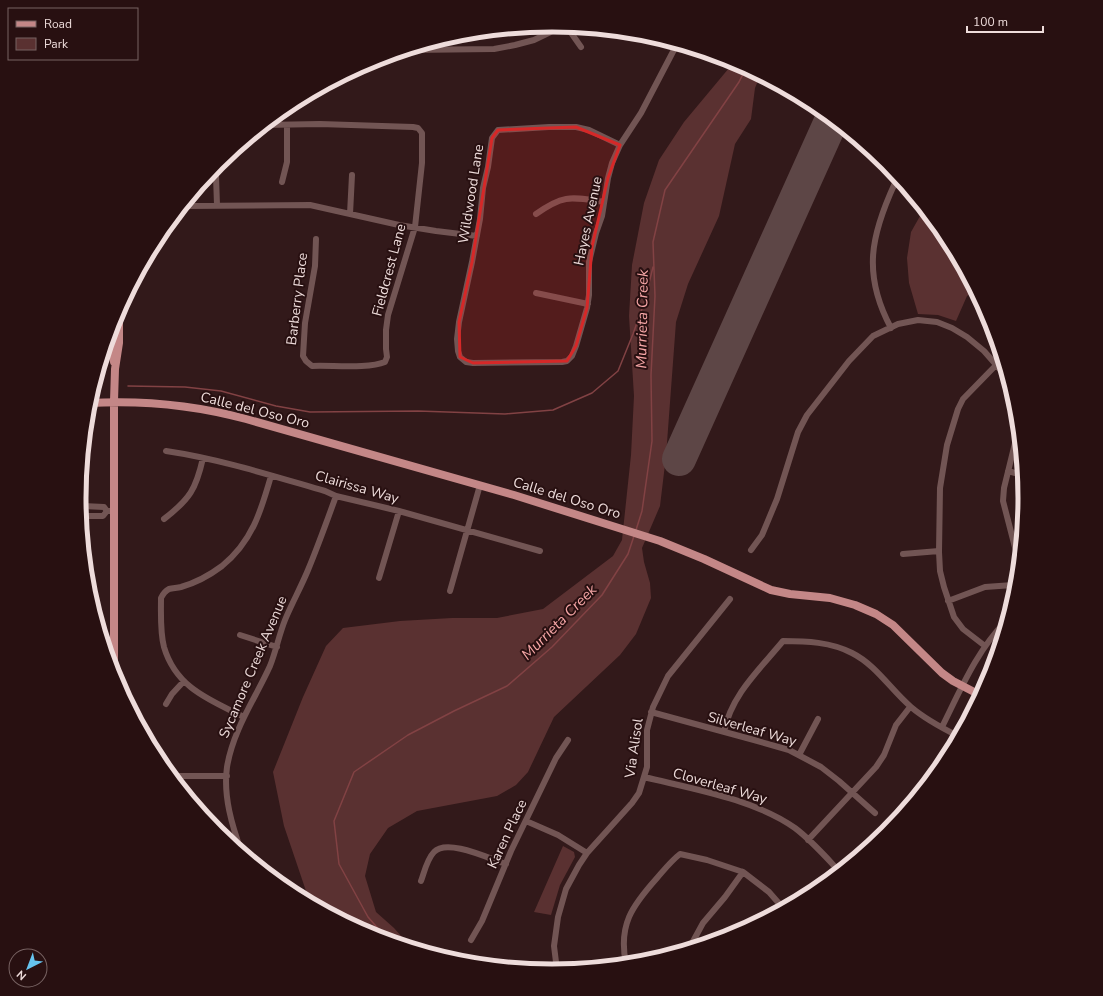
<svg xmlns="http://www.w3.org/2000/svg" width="1103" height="996" viewBox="0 0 1103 996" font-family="'Nunito Sans',sans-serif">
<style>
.green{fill:#5a3131}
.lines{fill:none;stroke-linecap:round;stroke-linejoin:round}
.stream{stroke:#824244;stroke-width:1.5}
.runway{stroke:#5d4646;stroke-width:34}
.minor{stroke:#725554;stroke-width:6}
.major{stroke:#c48787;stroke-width:8}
.marked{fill:#d62828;fill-opacity:0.2;stroke:#d62828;stroke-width:3;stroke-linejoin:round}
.labels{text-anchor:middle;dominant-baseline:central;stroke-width:4;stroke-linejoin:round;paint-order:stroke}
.street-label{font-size:14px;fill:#eedcdb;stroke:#281011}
.water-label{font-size:15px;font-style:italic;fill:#f7a7a7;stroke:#281011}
.rim{fill:none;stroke:#eedcdb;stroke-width:5}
</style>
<rect width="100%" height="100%" fill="#32191a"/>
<path class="green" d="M734,62L760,76L755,88L751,119L735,144L719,216L688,284L676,322L666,456L660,506L642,548L644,562L650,583L651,598L636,634L620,655L554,717L528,772L516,785L497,796L417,811L388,828L370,854L365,876L376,912L394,928L411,947L370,935L345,921L306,891L284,826L273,772L303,697L326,646L343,628L400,621L452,618H497L543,609L613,556L622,540L631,455L634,396L629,316L632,265L644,203L659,160L684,122Z
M924,209L945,235L975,291L967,296L956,321L938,315L918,314L909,283L907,258L911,232Z
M563,846L574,852L575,857L560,885L551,915L534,912Z"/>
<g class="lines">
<path class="stream" d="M94,386L99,387
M128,386L185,387L221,391L276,406L310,412L418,411L505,414L553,410L592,393L618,371L633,334L644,303L653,267
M636,530L642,511L652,441L651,375L655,296L653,242L665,190L739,82L746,68
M388,940L368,917L339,864L334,821L354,772L408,735L454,711L507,686L552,647L602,595L628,554L634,536"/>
<path class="runway" d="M679,459L832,119"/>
<path class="minor" d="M567,27L581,47
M408,50L494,49L515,45L534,40L563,26
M264,125L320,124L413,127L418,128L422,133V163L415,227L388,315L386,330V349L387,357L385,362C368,369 331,365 312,366L306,361L303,356L305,323L315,266L316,239
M620,145L589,130L576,127H549L498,130L492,138L488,167L483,188L480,219L472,262L459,322L457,339L458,351L460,357L466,362L473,363L562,362L567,361L572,356L576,346L587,308L589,295V262L596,233L602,216L608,178L612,163L620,145L641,113L677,44
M217,163L216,176L217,205
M282,182L287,162V125
M183,206L310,205L399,225L436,231L477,236
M350,214L352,175
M536,214C564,194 571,197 604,202
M536,293L588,304
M891,328C862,274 871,235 895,183
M1018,431L1004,488L1003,501L1018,559
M166,451C220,459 273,476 325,491L336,496L399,511L540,551
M1008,471L1022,475
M80,509L83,506L104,507L107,511
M80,513L84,516H103L107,511H114
M164,519C190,499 196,489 203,458
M751,550L762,535L777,499L798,432L807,415L849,361L873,336L898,324L918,320L937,322L952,328L967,337L984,351L1005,375L1008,382
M903,554L939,551
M379,578L399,511
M450,591L480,485
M948,601L985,587L1013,585L1016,582
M240,635L277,647
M985,646L963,629L954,617L944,587L940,571L939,552L940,488L947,445L958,409L963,399L1001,360
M166,704L172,694L184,681
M651,712L754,740L789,750L821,767L839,781L875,813
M244,717C210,700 176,688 164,647C160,632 161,614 161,598C163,594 165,591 169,589C173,588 177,588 181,587C195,583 210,575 222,566C252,542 261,511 271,476
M942,727C960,691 977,650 1006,621
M724,732C731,695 760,669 783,641C806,641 831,642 852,653C876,665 891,690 911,707C925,719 942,728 958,736
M799,755L818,719
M170,776H227
M644,777C693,789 754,799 795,828C811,840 825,856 839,871
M526,821L558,835L587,853
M808,840L876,767L884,755L896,725L910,707
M242,853C232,826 223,796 227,767C233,730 255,699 270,666C276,651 279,635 285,620C292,603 301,587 308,570C318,546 327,521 336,496
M421,881C424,873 427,859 434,852C447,838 490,859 506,864
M471,940L482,921L511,851L556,758L568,740
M691,945L703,923L725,897L743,872
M626,964C618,925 632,906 657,878C664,870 671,861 680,854L707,860L743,872L769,892L783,908
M557,970L554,946L558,917L566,889L579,865L587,853L632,803L639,793L647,767V730L653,707L668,676L730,599"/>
<path class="major" d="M111,329V342L114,362
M89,403C142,400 195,405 246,419L514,495L660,541L704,559L771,590L790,594L830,598L855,605L876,614L893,625L942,673L953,681L980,695
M114,679V401L115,369L119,343V308"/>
</g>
<path class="marked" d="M576,127L620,145L608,178L592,247L587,308L576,346L567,361L473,363L460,357L459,322L472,262L492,138L498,130Z"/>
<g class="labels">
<g class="street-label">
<text transform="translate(471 194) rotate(-81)">Wildwood Lane</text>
<text transform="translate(588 221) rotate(-78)">Hayes Avenue</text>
<text transform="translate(389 270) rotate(-75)">Fieldcrest Lane</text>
<text transform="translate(297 299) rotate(-83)">Barberry Place</text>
<text transform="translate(255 410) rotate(14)">Calle del Oso Oro</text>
<text transform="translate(357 487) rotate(16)">Clairissa Way</text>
<text transform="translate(567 498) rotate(17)">Calle del Oso Oro</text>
<text transform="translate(253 667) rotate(-67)">Sycamore Creek Avenue</text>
<text transform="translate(752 729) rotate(16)">Silverleaf Way</text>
<text transform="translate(634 748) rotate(-82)">Via Alisol</text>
<text transform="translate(720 786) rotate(16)">Cloverleaf Way</text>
<text transform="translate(507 834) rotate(-65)">Karen Place</text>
</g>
<g class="water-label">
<text transform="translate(642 319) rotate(-89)">Murrieta Creek</text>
<text transform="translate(559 622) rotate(-45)">Murrieta Creek</text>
</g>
</g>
<path d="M0 0H1103V996H0ZM86 498a466 466 0 1 1 932 0a466 466 0 1 1-932 0Z" fill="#281011" fill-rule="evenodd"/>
<path class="rim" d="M86 498a466 466 0 1 1 932 0a466 466 0 1 1-932 0Z"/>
<rect x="8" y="8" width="130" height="52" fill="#281011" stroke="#776262"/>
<rect x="16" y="21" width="20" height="6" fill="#c48787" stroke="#776262"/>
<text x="44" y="28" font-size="12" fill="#eedcdb">Road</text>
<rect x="16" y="38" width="20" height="12" fill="#5a3131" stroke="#776262"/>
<text x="44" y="48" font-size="12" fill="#eedcdb">Park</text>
<g transform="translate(28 968) rotate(222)"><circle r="19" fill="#281011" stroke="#776262"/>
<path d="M0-3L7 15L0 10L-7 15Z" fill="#66c4ef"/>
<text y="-6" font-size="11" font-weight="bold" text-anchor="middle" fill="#eedcdb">N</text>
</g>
<path d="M967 26v6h76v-6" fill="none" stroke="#eedcdb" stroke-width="2"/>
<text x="973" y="26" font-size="12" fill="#eedcdb" stroke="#281011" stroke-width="3" paint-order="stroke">100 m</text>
</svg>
